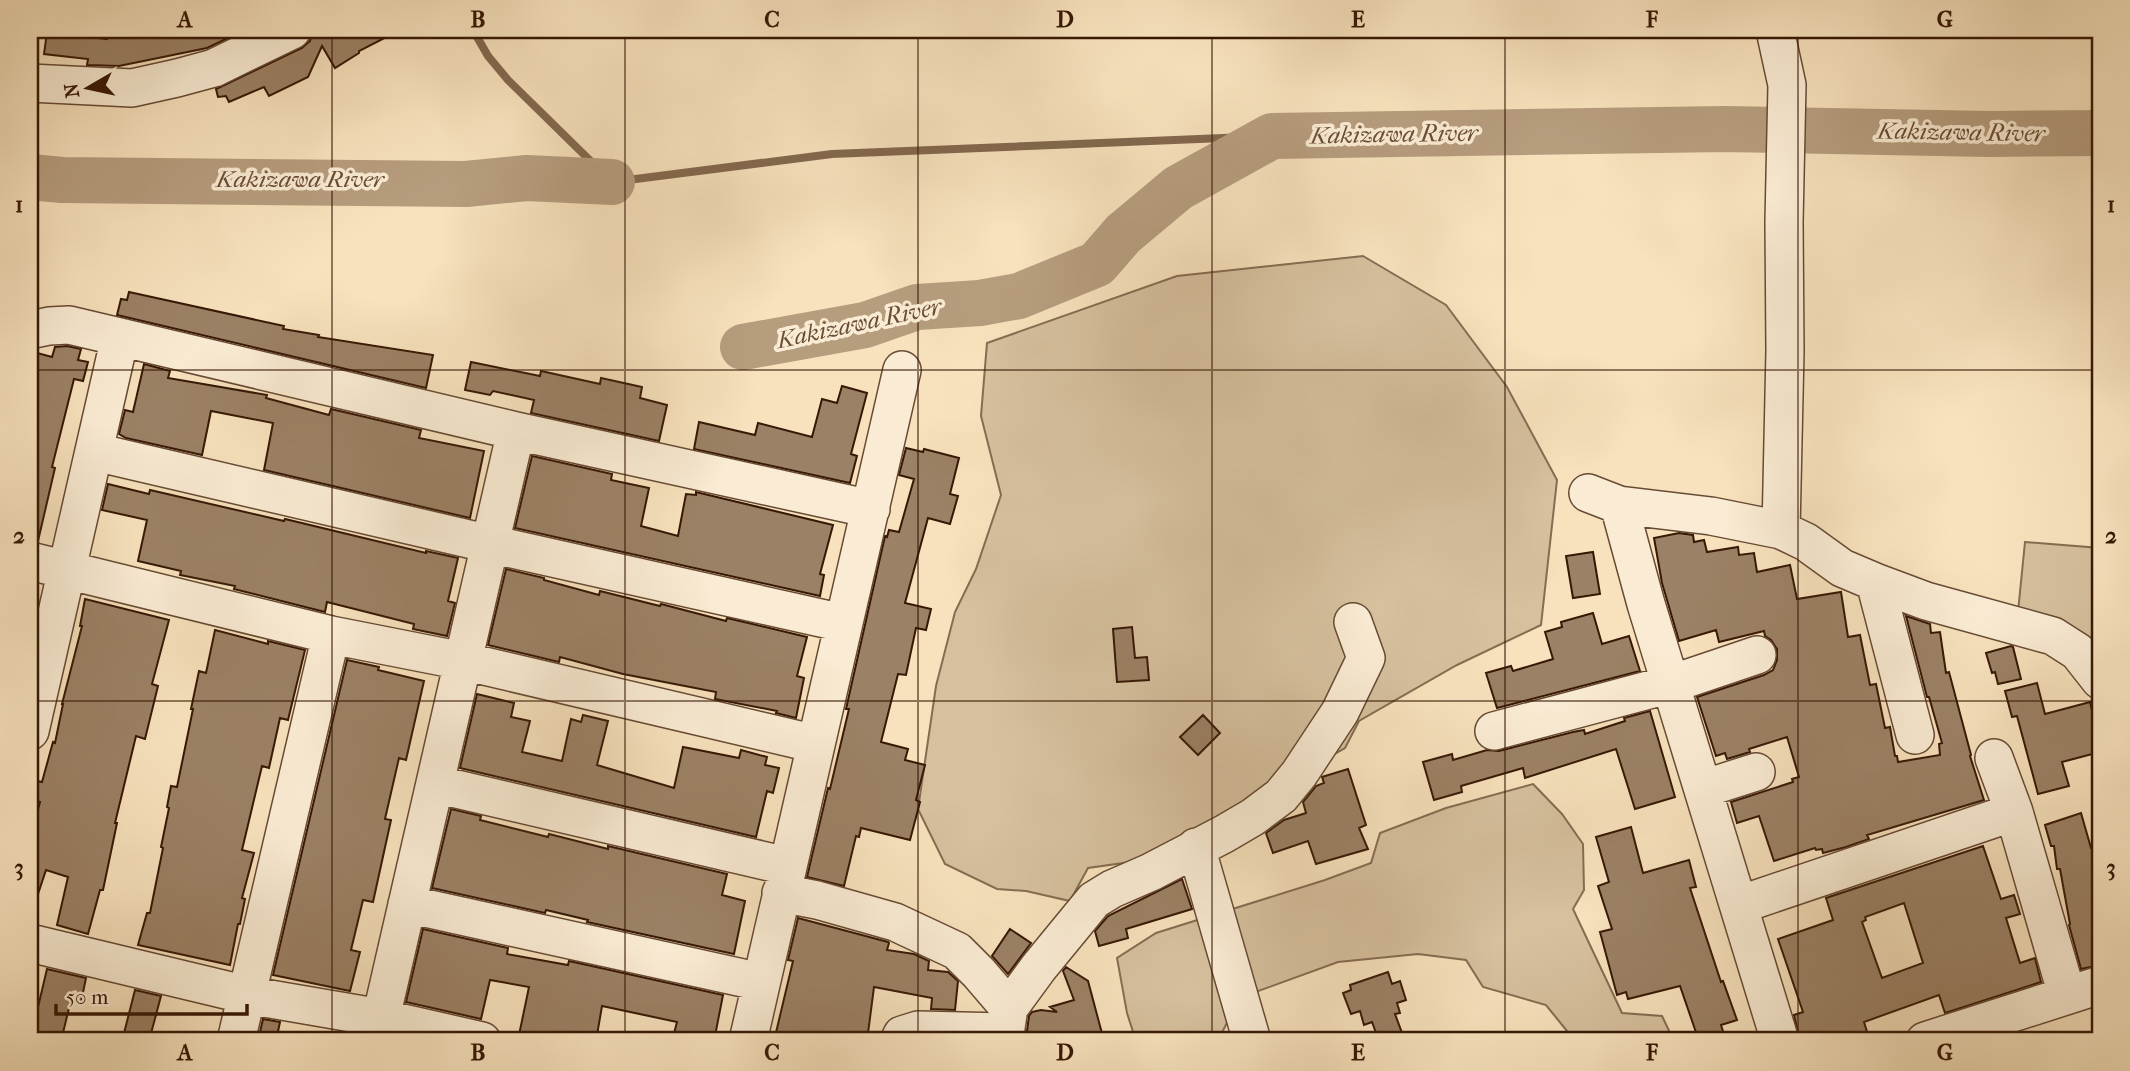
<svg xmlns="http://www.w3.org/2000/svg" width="2130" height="1071" viewBox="0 0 2130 1071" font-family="'IM FELL French Canon',serif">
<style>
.green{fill:#d6c09e;stroke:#866c52;stroke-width:2}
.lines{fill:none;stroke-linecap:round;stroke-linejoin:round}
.stream{stroke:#83684e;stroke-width:8}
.river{stroke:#b69d7e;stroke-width:46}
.building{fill:#9b8165;stroke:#371805;stroke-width:2;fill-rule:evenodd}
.minor-casing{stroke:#674a33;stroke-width:40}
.minor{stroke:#faecd4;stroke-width:37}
.grid{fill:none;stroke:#371805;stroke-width:2;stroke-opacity:0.55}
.labels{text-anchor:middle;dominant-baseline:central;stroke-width:7;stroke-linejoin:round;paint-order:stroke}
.water-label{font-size:24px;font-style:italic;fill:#6a4d35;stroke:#faecd4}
.neatline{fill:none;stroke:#371805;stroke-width:2.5}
.grid-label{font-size:23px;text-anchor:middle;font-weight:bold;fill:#371805}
</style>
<rect width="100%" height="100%" fill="#f7e2bd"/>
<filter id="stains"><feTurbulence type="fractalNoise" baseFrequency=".00286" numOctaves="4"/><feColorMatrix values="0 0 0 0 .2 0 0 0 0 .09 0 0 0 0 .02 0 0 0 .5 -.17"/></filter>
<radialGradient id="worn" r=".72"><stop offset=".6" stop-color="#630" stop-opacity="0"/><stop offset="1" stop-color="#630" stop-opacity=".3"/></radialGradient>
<path class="green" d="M1363,256L1446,305L1507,387L1557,480L1541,625L1457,665L1359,721L1345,748L1152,859L1088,868L1070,901L1026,891L997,889L945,864L918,809L936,686L955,612L976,569L1001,495L981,416L987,343L1177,276Z
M2025,542L2100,548V654L2018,612Z
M1533,784L1562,814L1583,844L1584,890L1573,909L1622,1013L1662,1016L1674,1041H1596L1571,1036L1546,1005L1483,987L1466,960L1418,954L1338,962L1239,998L1218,1041H1136L1127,1013L1117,958L1156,933L1325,880L1371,863L1380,833L1446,808Z"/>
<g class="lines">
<path class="stream" d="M473,30L488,56L508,80L612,182L832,154L1272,136"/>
<path class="river" d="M30,177L62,180L466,184L527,178L612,182
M743,347L865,325L917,307L980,303L1019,296L1097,264L1123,234L1178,188L1272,136L1725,129L1989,134L2100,133"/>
</g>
<path class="building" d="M106,30H245L207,48L119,66L87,65L88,59L44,54L47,32L107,39Z
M313,30H400L359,51V53L335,68L322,46L308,77L269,96L264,87L229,102L226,96L218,97L216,89L302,48L310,41Z
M129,292L284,326L283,329L319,335L318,337L433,355L426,388L117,315L121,299L127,300Z
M67,346L81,349L78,360L88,362L83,381L74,379L52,467L55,468L38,541H30V351L52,357L55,347Z
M471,362L540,376L541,371L600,384L601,378L642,387L640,398L667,405L659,441L531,413L534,400L493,391L490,395L465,390Z
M144,364L170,371L168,378L267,395L266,398L329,415L331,409L421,430L419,438L484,451L470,518L264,470L273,423L211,411L202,455L126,438L119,434L125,410L133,412Z
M842,386L867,393L851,454L857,456L850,483L694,449L699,422L755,435L758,423L812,437L822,399L837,403Z
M906,448L923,452L924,449L959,458L950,494L958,496L950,524L928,518L905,603L931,609L926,630L916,628L906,675L898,674L881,742L908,749L905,760L925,765L916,800L920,802L910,840L861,828L859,837L856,836L844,886L807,877L828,788L830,789L849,709H846L885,536L887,537L889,530L899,532L914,479L899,475Z
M532,456L612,474L611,480L649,488L641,526L678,536L686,494L696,495V492L833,525L820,574L824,575L820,596L515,528Z
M108,484L149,494L150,490L284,521L285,519L426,553V551L458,558L448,601L455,603L447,636L413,629L414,624L327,602L325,612L234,589L235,586L180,575L181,571L138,561L147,520L102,510Z
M1679,533L1693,535L1694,542L1704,540L1707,552L1738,547L1739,555L1754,553L1757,572L1790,565L1797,599L1841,592L1848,637L1860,635L1870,685L1876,684L1885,728L1890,727L1895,756H1897L1898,762L1940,755L1939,744L1942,743L1929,697H1927L1906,616L1930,624L1931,633L1940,632L1946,673L1949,672L1971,755L1970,756L1984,800L1867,835L1869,839L1846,847L1823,853L1822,849L1816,850L1815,848L1774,861L1759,816L1737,823L1731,802L1793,782L1792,779L1799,777L1787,737L1749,749L1750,752L1727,759L1725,753L1716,756L1697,697L1764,675L1773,670L1777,660V649L1771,640L1765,636L1764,631L1719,642L1716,630L1679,641L1662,583L1654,538Z
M1593,552L1600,594L1573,598L1566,556Z
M506,569L544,578V580L599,595L600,591L660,606L661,604L726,621L727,618L807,637L797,676L804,678L796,718L776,713L777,711L715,699L716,692L623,674L560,657L559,662L488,645Z
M85,599L169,620L152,684L158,686L145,739L136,736L115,823H117L103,890H100L88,934L57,925L68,877L46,870L33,909H30V840L40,802L33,800L37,781L42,782L53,742L55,743L63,704H62L82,626H80Z
M1593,613L1602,644L1629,636L1640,671L1497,708L1486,673L1511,666L1513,671L1553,659L1545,632L1562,627L1561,622Z
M1132,627L1135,658L1147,657L1149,680L1117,682L1113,629Z
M215,630L268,644V641L305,650L288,720L280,718L269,768L262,766L242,850L254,853L242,898L245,899L240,924H238L230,965L138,945L147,913H150L163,848L161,847L169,808L167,807L171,786L177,787L193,709H191L199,671L206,673Z
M2011,646L2013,647L2021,679L1998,684L1995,672L1992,673L1986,653Z
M347,660L379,667L378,670L424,681L406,760L399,758L385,819L391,820L373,902L363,900L351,950L360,952L350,991L273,975Z
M2037,683L2045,714L2090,702L2095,723L2100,722V752L2062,762L2069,786L2038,794L2017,716L2012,717L2005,691Z
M477,694L514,703L511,717L530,721L522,752L562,761L571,719L581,722L583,715L608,721L597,765L674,788L683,747L739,758L741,750L767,757L765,765L779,768L773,793L767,791L756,837L460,768Z
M1650,711L1675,797L1635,809L1616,749L1525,778L1523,768L1461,786L1462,792L1434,800L1423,762L1452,754L1453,760L1487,750L1499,751L1573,732L1584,730L1585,734L1625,721L1624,718Z
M1203,715L1220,733L1198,755L1180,737Z
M1348,769L1366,825L1359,828L1368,849L1316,864L1308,841L1273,853L1266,833L1284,820L1306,813L1303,802L1316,786L1324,783L1322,777Z
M451,809L481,816L480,820L548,837L549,834L608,849V846L727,874L722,895L745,901L734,954L587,922L588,920L546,910L545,913L432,888Z
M2081,813L2091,848L2098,847L2100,867V965L2081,969L2069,925L2070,924L2060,869H2057L2054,846H2051L2045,825Z
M1631,827L1643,873L1689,860L1696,887L1690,888L1721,982L1723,981L1737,1020L1721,1025L1726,1041H1699L1680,986L1628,999L1626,992L1617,995L1600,932L1612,929L1598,886L1609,882L1596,837Z
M1983,846L2001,899L2014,895L2020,914L2006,918L2020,963L2035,958L2041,982L1945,1013L1939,995L1864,1022L1870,1041H1800L1794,1015L1803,1012L1778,939L1833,920L1826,898ZM1904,903L1923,963L1882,978L1862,922L1866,920L1865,917Z
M1182,879L1192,909L1126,929L1128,938L1099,946L1095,931L1108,916Z
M798,918L888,942L889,943L887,950L914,954L929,961L928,970L948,972L958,981L955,1010L931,1009L932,998L874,987L867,1041H774L793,961L788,960Z
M423,929L508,948L507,954L568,965L569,961L723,995L714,1041H672L677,1022L602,1006L596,1041H551L519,1035L529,987L490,980L481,1019L406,1002Z
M1010,929L1031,943L1008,974L992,956Z
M1066,967L1088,981L1104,1041L1096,1038L1082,1041H1029L1027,1031L1029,1016L1032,1012L1041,1010L1057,1012L1050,1007L1074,1000L1063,971Z
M47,969L86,978L81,1002L71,1000L61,1041H30Z
M1388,972L1392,984L1400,981L1406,1000L1397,1003L1400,1013L1395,1014L1405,1041H1379L1372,1022L1364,1025L1360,1011L1351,1014L1343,993L1351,990L1350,985Z
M135,990L161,996L149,1041H122Z
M263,1019L280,1022L276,1041H258Z"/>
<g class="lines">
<defs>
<path id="minor" d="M1775,30L1787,85L1784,222L1785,351L1781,530
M30,83L132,88L177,78L214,68L292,30
M30,330L49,326L69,325L516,431L871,509
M95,452L490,544L843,623
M1588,493L1619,505L1711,516L1781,530L1806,542L1842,568L1875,582L1926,601L2053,636L2078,652L2100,680
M1619,505L1646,604L1780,1041
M30,561L331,635L463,661L816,744
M1875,582L1915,735
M30,731L120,337
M1494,731L1671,684L1757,655
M1994,758L2014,812L2067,995
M435,784L787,866
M1703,789L1756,772
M1196,847L1252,1041
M781,893L817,900L895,922L957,951L979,973L1009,1008
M407,904L761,982
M1739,905L2014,812
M30,943L247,995L381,1018L482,1041
M381,1018L516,431
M236,1041L331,635
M748,1041L902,370
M899,1041L902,1035L918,1030L1005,1032
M1004,1041L1009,1008L1039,967L1094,900L1112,889L1151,872L1224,834L1253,817L1281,796L1299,774L1340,712L1366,658L1353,622
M1925,1041L2100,985"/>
</defs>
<use href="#minor" class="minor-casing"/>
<use href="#minor" class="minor"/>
</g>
<path class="grid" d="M332,30V1041M625,30V1041M918,30V1041M1212,30V1041M1505,30V1041M1798,30V1041M30,370H2100M30,701H2100"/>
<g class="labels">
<g class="water-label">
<text transform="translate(1961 132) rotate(1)">Kakizawa River</text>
<text transform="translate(1394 134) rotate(-1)">Kakizawa River</text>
<text x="300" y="179">Kakizawa River</text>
<text transform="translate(859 323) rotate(-12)">Kakizawa River</text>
</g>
</g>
<rect width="2130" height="1071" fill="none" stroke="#f7e2bd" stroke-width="77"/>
<g transform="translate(88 88) rotate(261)" stroke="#faecd4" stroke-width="5" paint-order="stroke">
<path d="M0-5L12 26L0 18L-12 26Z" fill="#371805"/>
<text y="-10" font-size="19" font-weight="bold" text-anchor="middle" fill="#371805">N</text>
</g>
<path d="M56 1004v10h191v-10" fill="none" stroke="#371805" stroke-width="3.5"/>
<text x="66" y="1004" font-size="21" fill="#371805" stroke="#faecd4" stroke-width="5" paint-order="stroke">50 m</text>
<rect x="38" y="38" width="2054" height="994" class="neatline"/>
<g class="grid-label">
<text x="185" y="27">A</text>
<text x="478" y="27">B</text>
<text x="772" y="27">C</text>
<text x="1065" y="27">D</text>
<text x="1358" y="27">E</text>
<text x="1652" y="27">F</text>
<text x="1945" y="27">G</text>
<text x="19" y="212">1</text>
<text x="2111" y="212">1</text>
<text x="19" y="543">2</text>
<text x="2111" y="543">2</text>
<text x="19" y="875">3</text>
<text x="2111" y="875">3</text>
<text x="185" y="1060">A</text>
<text x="478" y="1060">B</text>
<text x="772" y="1060">C</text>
<text x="1065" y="1060">D</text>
<text x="1358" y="1060">E</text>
<text x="1652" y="1060">F</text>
<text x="1945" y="1060">G</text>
</g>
<rect width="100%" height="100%" filter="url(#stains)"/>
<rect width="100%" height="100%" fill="url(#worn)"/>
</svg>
